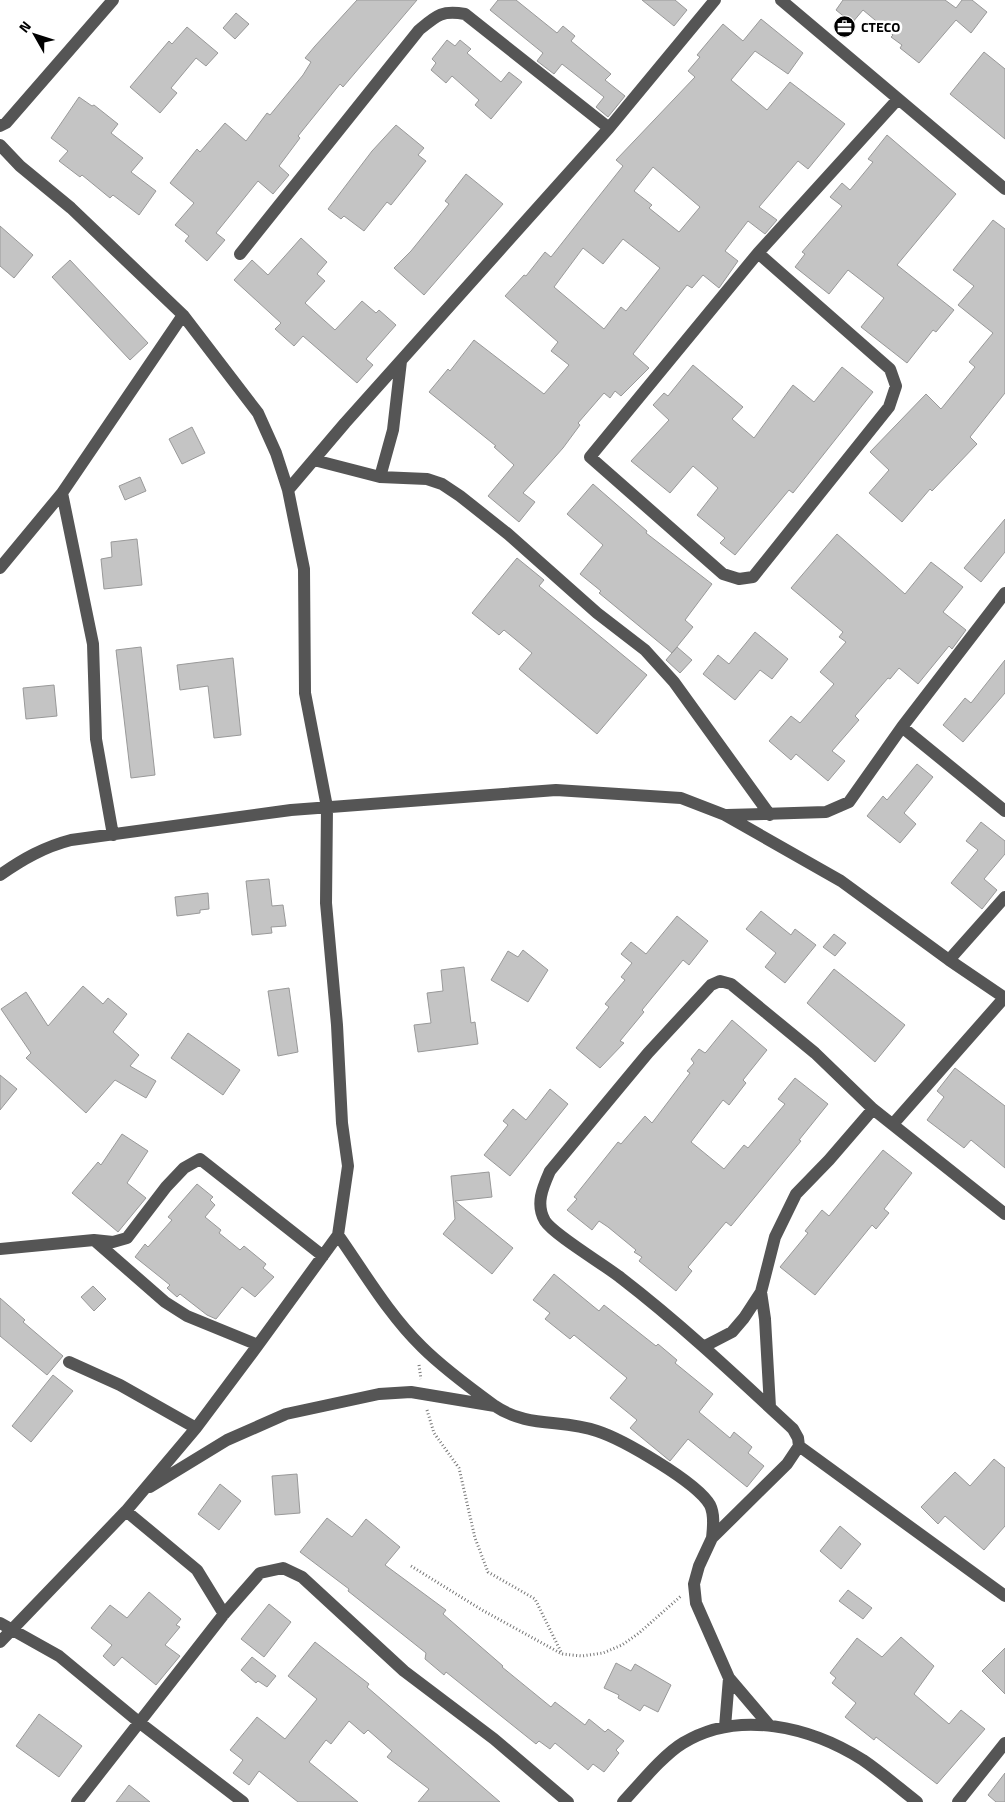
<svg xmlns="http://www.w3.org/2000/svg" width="1005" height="1802" viewBox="0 0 1005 1802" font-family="'Titillium Web',sans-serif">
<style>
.building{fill:#c4c4c4;stroke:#999;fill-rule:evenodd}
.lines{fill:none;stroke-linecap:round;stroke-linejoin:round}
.path{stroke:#777;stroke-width:3;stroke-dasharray:1 2.5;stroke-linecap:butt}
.minor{stroke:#555;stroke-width:12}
.labels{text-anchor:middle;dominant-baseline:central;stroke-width:5;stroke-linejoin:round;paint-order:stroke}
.poi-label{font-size:14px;font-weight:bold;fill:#000;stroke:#fff;text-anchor:start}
</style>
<rect width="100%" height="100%" fill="#fff"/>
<path class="building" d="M357,0H417L343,87L340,84L298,136L300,138L279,166L289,175L273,194L258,181L216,233L225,240L207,261L185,241L189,236L175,225L194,203L170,183L197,149L200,152L225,123L246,141L267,113L270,115L303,75L311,62L305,58L315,46Z
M498,0H516L557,33L563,26L575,36L571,41L611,74L605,80L625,96L608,117L596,107L604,97L562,64L554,74L537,61L543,53L490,10Z
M642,0H675L687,10L674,26Z
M843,0H945L956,8L962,0H972L987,12L971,33L956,20L919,63L900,48L902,45L891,37L893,35L863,10L852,23L836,10Z
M236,13L249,24L235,39L223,28Z
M761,19L803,53L788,74L755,51L731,80L767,110L790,82L845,124L808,169L798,161L759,207L777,220L765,234L748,221L725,251L738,261L719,288L703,275L692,288L687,285L633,354L649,368L621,396L615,391L610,398L604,393L578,423L580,425L563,448L523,493L535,502L519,522L488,496L514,465L494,447L496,446L429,392L448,369L450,371L474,340L544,394L569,365L551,351L558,342L505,296L524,275L526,276L545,252L551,257L592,205L623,166L616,160L695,77L688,71L700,57L697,55L723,24L743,41ZM653,167L700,207L679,232L649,208L652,205L634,191ZM623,239L660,268L626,311L621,307L604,329L554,287L583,248L603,264Z
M187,27L218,53L206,66L196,58L171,88L177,93L160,113L130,87L169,41L172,44Z
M447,40L455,46L460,40L471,49L467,53L501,82L509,72L522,82L491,119L475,105L479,100L452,76L446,83L431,70L436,63L432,59Z
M984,52L1005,69V139L950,94Z
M79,97L92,106L94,105L118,124L111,133L143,158L131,172L156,191L139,215L113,195L110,198L82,175L80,177L59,161L68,151L51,138Z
M396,125L424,148L418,155L426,161L391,205L387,202L364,231L344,216L341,219L328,209L372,151Z
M887,135L956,194L897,265L954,310L936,332L933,330L907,363L861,327L884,298L848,270L829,294L795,267L805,254L802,252L842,206L830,197L842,183L850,190L873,162L868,159Z
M466,174L503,204L424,295L394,268L411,251L449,204L445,201Z
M993,220L1005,229V393L970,437L977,444L932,491L930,489L902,522L869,493L889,470L870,452L926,394L941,409L975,367L969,362L993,333L958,305L974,286L953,270Z
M0,226L33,255L14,278L0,266Z
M301,238L327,262L317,274L325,281L305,303L335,330L362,301L376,313L379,310L396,325L366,359L373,365L357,383L303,336L294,346L275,329L281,323L234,280L252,260L268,275Z
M70,260L148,343L130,360L52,277Z
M693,365L743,407L732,419L754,438L793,385L814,402L842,367L873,392L793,493L789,490L735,555L720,543L725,538L697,515L718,488L693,466L670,493L631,461L669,420L653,405L664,393L668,396Z
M192,427L205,453L182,464L169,439Z
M140,477L146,491L125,500L119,486Z
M593,484L647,531L646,533L712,584L685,620L693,627L672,653L599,593L601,591L580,574L603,545L567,514Z
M1005,519V552L981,582L964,568Z
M837,534L905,594L931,562L963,587L943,612L966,630L952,649L949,646L918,684L899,668L890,679L888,678L855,716L859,720L832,751L845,761L828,781L796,754L791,760L769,741L791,716L800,723L834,684L820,672L846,642L839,637L843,632L791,588Z
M137,539L142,585L104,589L101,559L112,557L111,542Z
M517,558L544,580L539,586L647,675L597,734L519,669L532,653L504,630L499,635L472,613Z
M755,632L788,659L772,679L760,670L735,700L703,674L718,655L729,664Z
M141,647L155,775L131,778L116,650Z
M677,647L692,660L680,673L666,660Z
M233,658L241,735L214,738L208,686L180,690L177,665Z
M1005,660V693L963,742L943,725L965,698L971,703Z
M54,685L57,716L26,719L23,688Z
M917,764L933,777L904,813L916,824L900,843L867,816L883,796L887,800Z
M981,822L1005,841V854L984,879L997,890L982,909L951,883L978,850L966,841Z
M269,879L272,906L283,905L286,926L271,927L272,933L252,935L246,881Z
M208,893L209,909L200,910V913L177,916L175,897Z
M761,911L791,935L795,929L816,945L785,983L765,967L776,953L746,929Z
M677,916L708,941L689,965L683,960L642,1010L644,1012L620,1041L624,1043L600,1068L576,1048L609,1007L605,1004L625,980L621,977L632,963L621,954L631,942L646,954Z
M834,934L846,943L835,956L823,947Z
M523,950L548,970L528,1002L491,980L508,951L518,957Z
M464,967L471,1023L475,1022L478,1044L418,1052L414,1025L431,1023L427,993L443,991L441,970Z
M834,969L905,1025L875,1062L807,1003Z
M83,986L103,1004L108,998L127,1014L113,1032L139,1055L130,1066L156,1081L146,1098L115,1080L86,1113L26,1058L31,1053L1,1009L26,992L48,1026Z
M289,988L298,1052L278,1056L268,991Z
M732,1020L767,1050L743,1080L746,1083L729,1105L723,1100L691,1142L724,1169L744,1145L748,1148L785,1104L778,1099L795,1078L828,1104L799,1140L801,1141L731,1226L726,1222L688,1267L692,1271L676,1291L639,1261L642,1257L634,1252L636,1250L608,1227L599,1221L592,1230L567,1210L577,1199L574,1197L618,1142L621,1144L645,1116L652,1123L690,1073L687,1071L694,1063L691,1059L699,1049L705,1053L707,1051Z
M188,1033L240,1070L223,1095L171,1058Z
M955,1068L1005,1106V1168L971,1140L964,1148L927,1120L944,1097L937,1091Z
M0,1075L17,1089L0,1110Z
M550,1089L568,1104L510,1176L484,1155L508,1125L503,1121L513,1109L526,1120Z
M122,1134L148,1151L127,1183L146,1198L118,1232L72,1193L98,1162L101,1165Z
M883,1150L912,1173L884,1209L889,1213L876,1229L872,1225L815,1295L780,1267L808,1233L805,1231L822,1210L829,1216Z
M489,1172L492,1197L455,1201L513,1248L492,1274L443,1234L455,1219L451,1176Z
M197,1184L213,1197L210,1200L215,1205L205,1217L221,1230L219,1233L240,1250L244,1246L266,1264L263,1268L274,1277L255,1297L242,1287L216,1319L207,1315L180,1294L177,1297L167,1288L170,1285L135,1257L145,1244L148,1247L172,1220L168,1217Z
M554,1274L599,1311L604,1305L656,1346L658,1344L677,1360L675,1363L713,1394L699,1412L730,1438L734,1432L752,1447L748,1453L764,1466L747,1487L688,1439L670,1461L630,1428L637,1420L610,1398L627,1378L574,1335L570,1339L545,1319L550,1313L533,1300Z
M93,1286L106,1299L94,1311L81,1297Z
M0,1298L25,1320L23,1322L63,1356L47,1375L0,1336Z
M53,1375L73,1391L31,1442L12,1426Z
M994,1459L1005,1468V1526L984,1550L945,1516L938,1524L921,1507L955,1472L970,1486Z
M297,1474L300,1513L275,1515L272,1476Z
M220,1484L241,1501L219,1530L198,1514Z
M327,1518L352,1537L366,1519L400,1547L385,1565L446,1610L443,1614L503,1666L502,1667L551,1707L555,1702L585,1725L589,1719L605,1732L608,1729L624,1741L616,1750L619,1753L604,1772L593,1764L588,1770L555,1743L550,1749L539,1741L536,1744L446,1672L444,1675L425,1659L426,1653L348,1591L349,1589L300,1552Z
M840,1526L861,1544L841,1569L820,1551Z
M848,1590L872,1608L863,1619L839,1601Z
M149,1592L181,1619L176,1625L180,1627L165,1645L180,1656L156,1685L122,1657L114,1666L103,1656L112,1645L91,1628L110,1605L127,1618Z
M269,1604L291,1622L264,1657L241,1639Z
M901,1637L934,1666L914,1694L949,1724L961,1710L985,1729L937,1784L876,1737L874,1740L845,1717L856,1703L832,1683L836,1678L830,1673L857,1638L882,1657Z
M315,1642L369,1684L367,1687L500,1802H418L429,1789L387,1757L392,1751L368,1730L364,1734L349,1721L331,1744L326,1740L309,1762L358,1802H298L259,1771L249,1785L233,1773L243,1760L230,1750L257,1717L285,1739L317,1699L288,1676Z
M1005,1648V1694L982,1671Z
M252,1657L276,1676L267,1687L258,1681L256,1683L241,1670Z
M616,1663L631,1671L635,1664L671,1685L658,1712L644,1705L640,1711L618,1698L619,1695L604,1688Z
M39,1714L82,1746L59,1777L16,1746Z
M1005,1773V1802H996L988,1795Z
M129,1785L150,1802H116Z"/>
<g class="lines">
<path class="path" d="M419,1365L421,1379
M427,1410L434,1433L459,1468L475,1538L488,1572L535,1599L562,1654
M411,1566L482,1610L562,1654L582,1656L603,1653L622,1645L639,1633L681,1596"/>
<path class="minor" d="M781,0L1005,189
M0,126L6,123L113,0
M0,145L20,166L71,208L183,315L258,413L276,453L288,490L304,569L305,693L327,807L326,903L337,1025L342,1123L348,1166L338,1235L258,1345L196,1428L126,1511L0,1642
M758,253L890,369L896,386L889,407L753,577L739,579L723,574L590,457L758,253L898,99
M240,254L419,30C437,15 442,10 465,14L609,128
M314,460L380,477L427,479L442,484L460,496L508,534L597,613L645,650L674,682L770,815
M380,477L393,430L401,361
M288,490L345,423L609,128L715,0
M0,568L62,493
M902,727L1005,811
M727,815L826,812L849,802L902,727L1005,593
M113,835L96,739L93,644L62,493L183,315
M0,875C23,859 44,847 71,840L291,810L556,790L681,798L725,815L841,881L949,960L1005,998
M949,960L1005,897
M893,1124L1004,998
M338,1235C364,1272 389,1315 422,1347C441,1366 473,1390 495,1406C527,1428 562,1419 597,1431C622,1439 697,1482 710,1505C715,1515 713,1528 712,1538
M94,1240L165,1302L187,1316L258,1345
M0,1249L94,1240L113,1242L127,1238L166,1187L184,1168L200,1159L323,1256
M761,1292L765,1319L770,1407
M705,1346L732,1332L744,1318L761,1292L775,1237L796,1194L829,1160L873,1109
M69,1362L120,1385L196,1428
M799,1446L1005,1596
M150,1487L227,1440L286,1414L379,1394L411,1392L495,1406
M126,1511L197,1570L224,1614
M0,1623L59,1656L140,1723L243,1802
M769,1725L729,1678L696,1603L694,1584L699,1566L712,1538L787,1464L799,1446L798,1438L793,1429C737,1377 682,1325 621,1278C605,1265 554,1235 545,1221C535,1204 543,1187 550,1171L648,1053L711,985L720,981L731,984L815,1053L873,1109L1005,1214
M725,1727L729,1678
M77,1802L224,1614L260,1573L283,1568L302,1577L404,1671L494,1739L568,1802
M623,1802C639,1785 663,1755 683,1743C739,1709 811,1727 863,1760C882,1773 899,1788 917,1802
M958,1802L1005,1743"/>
</g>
<defs>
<symbol id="office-disc" viewBox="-11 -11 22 22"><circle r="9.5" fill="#000" stroke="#fff"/><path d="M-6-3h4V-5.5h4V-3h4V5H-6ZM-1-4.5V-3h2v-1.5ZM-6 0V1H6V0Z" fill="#fff"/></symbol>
</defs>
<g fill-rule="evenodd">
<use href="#office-disc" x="832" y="14" width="25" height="25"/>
</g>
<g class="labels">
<g class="poi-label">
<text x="861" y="26">CTECO</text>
</g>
</g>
<g transform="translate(35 35) rotate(309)" stroke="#ffffff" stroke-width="4" paint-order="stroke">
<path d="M0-4L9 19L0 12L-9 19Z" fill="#000000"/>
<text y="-8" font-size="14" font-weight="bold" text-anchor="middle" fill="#000000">N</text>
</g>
</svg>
